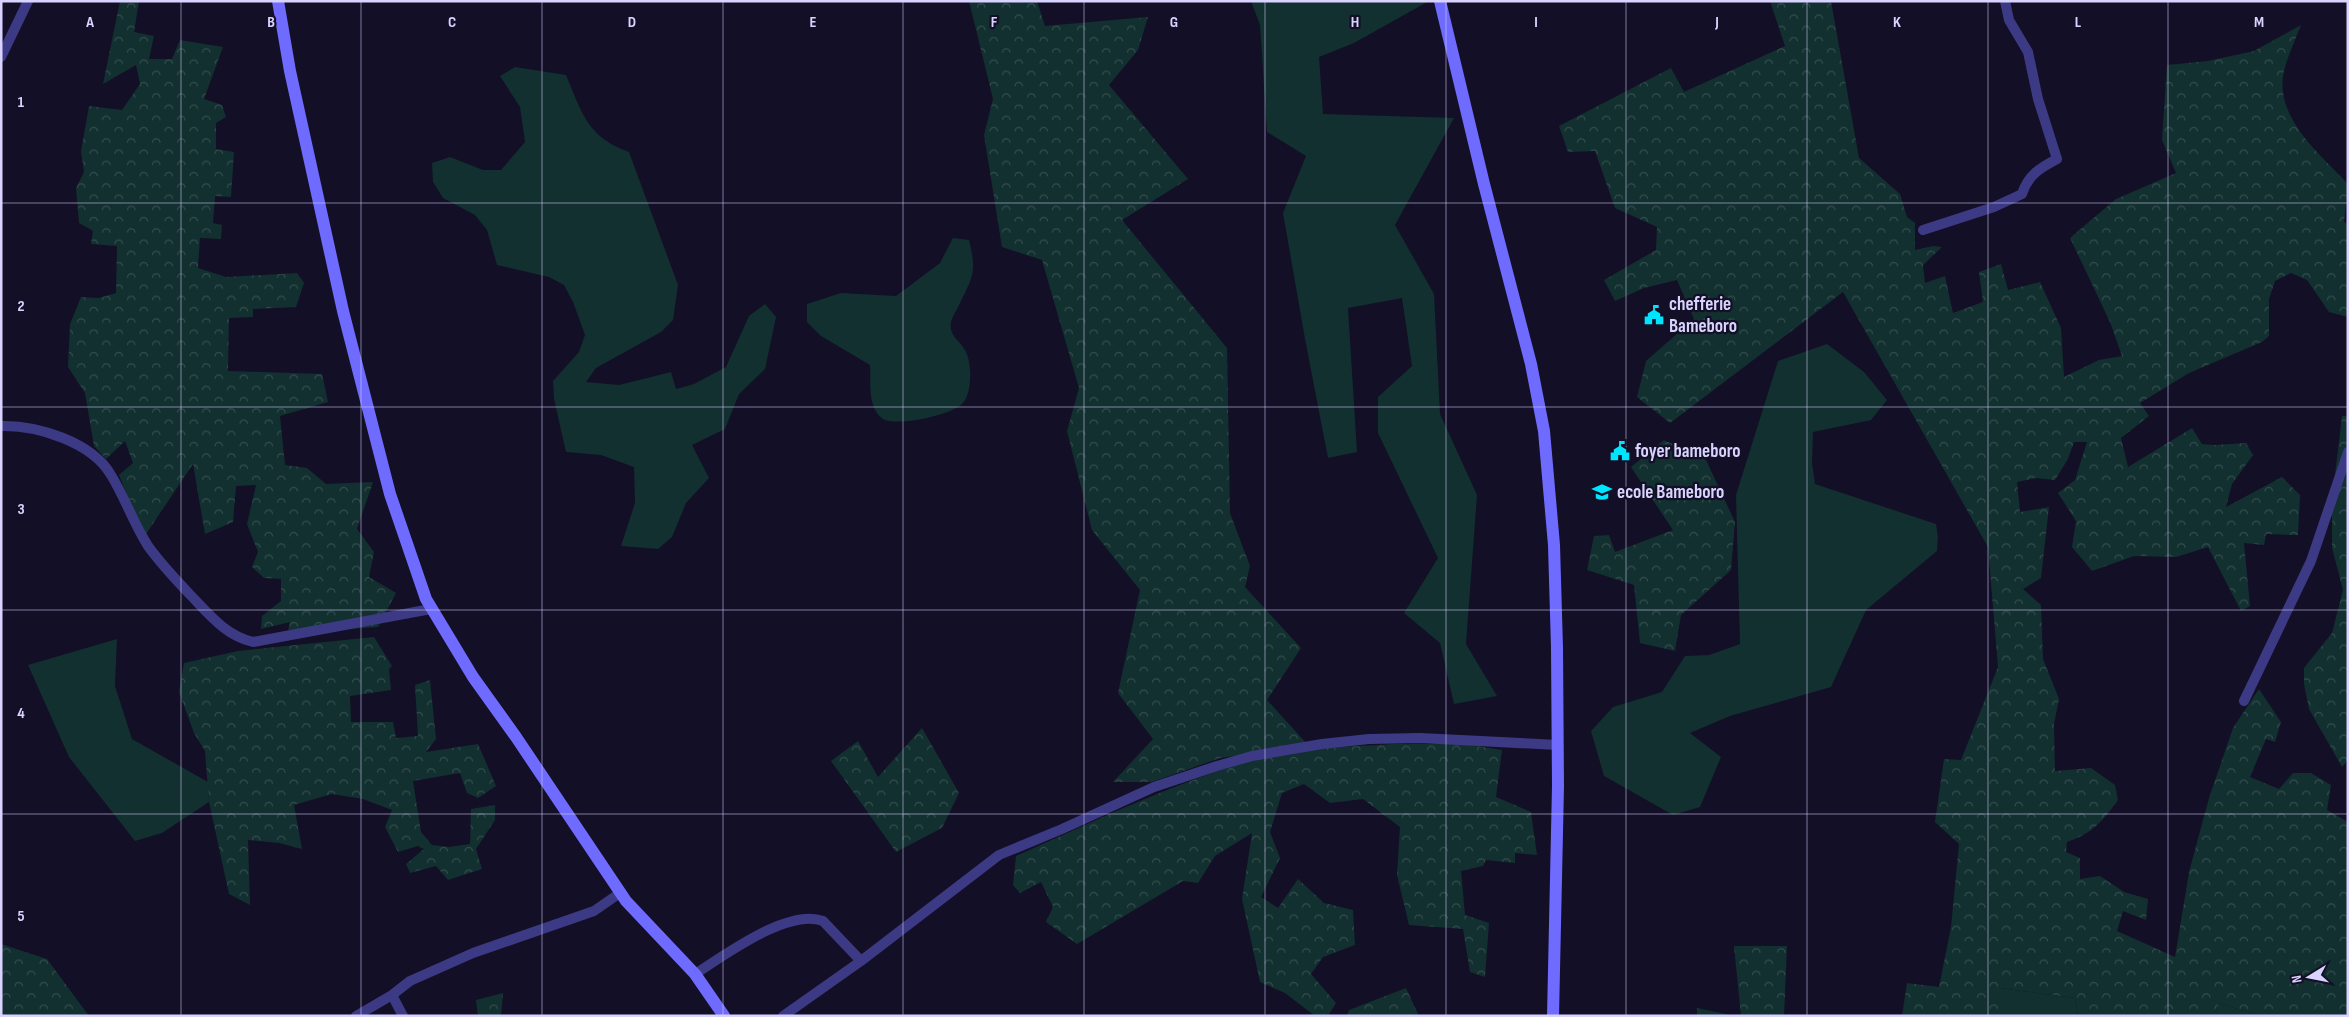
<svg xmlns="http://www.w3.org/2000/svg" width="2349" height="1017" viewBox="0 0 2349 1017" font-family="'Sofia Sans Condensed',sans-serif">
<style>
.green{fill:#12302f}
.forest{fill:url(#forest-crowns)}
.lines{fill:none;stroke-linecap:round;stroke-linejoin:round}
.street{stroke:#3d3a85;stroke-width:10}
.secondary{stroke:#6f6bff;stroke-width:12}
.grid{fill:none;stroke:#d9d4ff;stroke-width:1;stroke-opacity:0.55}
.labels{text-anchor:middle;dominant-baseline:central;stroke-width:4.5;stroke-linejoin:round;paint-order:stroke}
.poi-label{font-size:19px;font-weight:bold;fill:#d9d4ff;stroke:#130f26;text-anchor:start}
.grid-label{font-size:16px;text-anchor:middle;font-weight:bold;fill:#d9d4ff;stroke:#130f26;stroke-width:4.5;stroke-linejoin:round;paint-order:stroke}
</style>
<defs>
<pattern id="forest-crowns" width="20" height="18" patternUnits="userSpaceOnUse" patternTransform="scale(1.25)"><rect width="20" height="18" fill="#12302f"/><path d="M2 6a3 3 0 1 1 6 0M12 15a3 3 0 1 1 6 0" fill="none" stroke="#344d4e"/></pattern>
</defs>
<rect width="100%" height="100%" fill="#130f26"/>
<path class="green" d="M1251,1H1429L1354,43L1319,57L1323,114L1454,118L1395,225L1434,294L1440,414L1477,495L1466,644L1497,696L1454,704L1440,643L1404,613L1438,558L1378,433V397L1412,366L1402,298L1348,308L1357,452L1328,458L1305,339L1283,213L1306,156L1267,132L1260,25Z
M515,67L566,75C582,113 587,137 629,152L678,285L673,320L661,332L596,368L586,382L619,385L671,372L676,389L694,384L726,367L749,316L765,304L776,317L765,369L739,394L725,429L692,445L709,478L686,503L672,537L658,549L621,546L635,503L634,467L601,455L566,452L554,399L553,381L579,352L585,335L573,302L564,285L549,277L497,265L487,230L475,215L443,198L433,182L432,163L450,157L483,170H501L525,142L520,107L500,76Z
M953,238L969,240C977,273 973,276 959,305C957,310 952,317 951,322C948,336 961,341 966,352C972,364 972,393 963,403C953,415 896,427 883,419C867,408 871,381 870,365L821,336L807,322V304L841,293L896,296L940,263Z
M1827,344L1864,372L1887,400L1871,420L1813,432L1812,463L1815,484L1936,524L1938,537L1937,551L1866,610L1831,687L1730,716L1690,733L1721,757L1700,807L1673,815L1604,776L1591,731L1613,707L1662,692L1685,656L1709,655L1740,644L1736,495L1778,361Z
M117,639L115,686L132,739L208,782L209,802L162,833L135,841L69,757L28,665Z
M2000,988L2075,998L2078,1016H2000Z
M2219,1003L2260,1016H2216Z"/>
<path class="forest" d="M120,1H139L134,32L154,36L149,59H172L180,40L223,47L204,99L222,105L226,117L216,123V149L234,152L231,197L215,196L213,223L222,225L221,239L200,238L198,268L226,277L297,273L304,283L296,307L253,309V317L229,318L228,371L322,374L328,402L280,416L285,465L307,468L326,484L373,482L357,529L374,552L369,577L396,593L378,627L333,630H288L290,622L261,629L262,616L281,601V579L264,578L252,567L258,552L247,524L256,485L236,486L233,522L205,534L193,464L146,534L129,500L119,475L133,463L125,441L106,459L94,446L85,393L68,367L70,324L81,297L99,298L116,293L117,246L91,244L93,231L79,223L76,188L84,172L81,151L89,106L122,110L140,84L136,65L103,84Z
M969,1H1037L1045,26L1148,17L1138,50L1109,85L1188,179L1122,220L1227,348L1230,513L1250,566L1245,587L1301,648L1267,700L1308,745L1220,758L1152,782H1113L1153,739L1118,693L1140,590L1092,530L1067,431L1079,388L1042,260L1002,247L984,135L993,99Z
M1770,1H1831L1859,158L1900,194L1907,217L1915,223V250L1933,246L1942,247L1923,265L1925,283L1945,276L1953,313L1983,302L1979,272L2001,264L2008,290L2040,282L2061,328L2064,377L2099,360L2122,356L2110,322L2070,238L2116,199L2176,173L2162,140L2167,65L2208,61L2254,51L2301,25C2295,41 2286,59 2283,76C2277,120 2321,155 2348,184L2344,222L2348,224V317L2329,312L2307,280L2291,273L2275,281L2269,299V336L2262,342L2189,373L2140,403L2149,416L2121,438L2128,467L2192,428L2202,444L2215,445L2246,443L2253,455L2232,484L2226,507L2282,477L2300,495L2298,535L2266,534L2264,545L2244,543L2250,606L2241,611L2208,547L2176,557L2134,556L2092,571L2072,547L2076,521L2058,493L2075,480L2087,442H2074L2068,459L2055,480L2036,478L2017,482L2020,512L2049,507L2041,578L2023,589L2041,605L2043,659L2059,699L2054,724L2055,771L2091,768L2115,785L2118,800C2102,822 2093,833 2067,842L2066,852L2080,858V879L2100,876L2124,892L2148,899L2146,920L2123,911L2117,931L2175,957L2189,872L2209,798L2233,728L2259,689L2281,722L2275,742L2266,739L2250,777L2279,789L2293,773H2311L2331,785L2327,810L2348,822V1016H2260L2219,1003L2216,1016H2078L2075,998L2000,988V1016H1902L1907,983L1939,987L1951,927L1959,844L1935,822L1944,759L1961,760L1998,667L1988,547L1843,292L1670,423L1637,397L1646,361L1694,319L1677,280L1644,288L1615,301L1604,280L1656,250L1657,227L1615,208L1595,151L1568,152L1559,126L1671,68L1684,92L1785,46Z
M2342,416H2348V760L2342,767L2309,709L2304,684V668L2332,633L2343,590L2332,548V500Z
M1664,440L1706,460L1735,522L1731,570L1681,615L1675,651L1640,643L1634,585L1587,570L1594,536L1609,535L1615,552L1673,530L1631,467Z
M374,637L392,666L389,669L391,690L350,696L351,722H393L396,738L418,736L415,685L430,680L436,739L426,752L478,744L496,786L478,798L467,793L460,773L413,781L421,832L432,845L449,847L470,844L471,809L495,805V820L476,849L482,869L448,880L436,866L410,873L406,864L424,849L418,846L398,852L385,827L392,810L363,799L332,794L294,805L302,849L279,843L248,840L250,905L229,894L209,802L205,751L194,733L179,692L184,663L238,651Z
M922,728L959,793L942,828L896,852L831,761L858,741L878,777Z
M1393,744H1463L1502,750L1496,797L1531,812L1537,855L1515,853V863L1486,860L1483,866L1461,871L1465,915L1489,923L1485,977L1470,972L1463,929L1409,925L1397,875L1400,827L1363,799L1330,803L1304,784L1282,793L1270,832L1280,858L1261,897L1278,908L1298,879L1324,903L1353,910L1355,945L1323,957L1311,974L1336,1003L1328,1016H1315L1285,993L1260,982L1242,899L1252,833L1215,856L1198,883L1183,881L1077,944L1046,922L1053,907L1041,882L1020,893L1013,885L1016,856C1095,821 1173,783 1256,759C1299,747 1349,747 1393,744Z
M1,944L47,959L89,1016H1Z
M1734,946H1787L1784,1016H1741Z
M1406,988L1418,1014L1415,1016H1347L1349,1010Z
M503,993L501,1016H478L476,1000Z
M1697,1008L1735,1016H1697Z"/>
<g class="lines">
<path class="street" d="M1,57L28,1
M1923,230L1994,207L2022,194C2028,175 2040,168 2057,159L2038,99L2028,52L2009,20L2005,1
M1,426C37,425 92,442 111,475C125,498 134,524 148,546C163,567 181,585 198,603C215,621 229,636 253,642L431,609
M2244,701L2311,561L2348,452
M695,974C725,955 788,908 823,921L861,961
M392,995L403,1016
M356,1016L392,995L410,981L473,953L594,911L620,893
M783,1016L861,961L999,855L1062,829L1154,787L1217,766L1252,756L1322,744L1369,739L1420,738L1558,745"/>
<path class="secondary" d="M278,1L290,71L343,311L390,494L426,599L473,677L516,737L626,901L695,974L724,1016
M1440,1L1484,184L1531,364L1544,431L1554,545L1557,648L1558,786L1553,1016"/>
</g>
<path class="grid" d="M181,1V1016M361,1V1016M542,1V1016M723,1V1016M903,1V1016M1084,1V1016M1265,1V1016M1446,1V1016M1626,1V1016M1807,1V1016M1988,1V1016M2168,1V1016M1,203H2348M1,407H2348M1,610H2348M1,814H2348"/>
<defs>
<symbol id="civic-bare" viewBox="-9 -9 18 18"><path d="M-.6-6.5H3V-4.5H.6V-3L4-1V1h2V6H-6V1h2V-1L-.6-3ZM-1.2 2.5V6h2.4V2.5Z" fill="#00e5ff" stroke="#130f26" stroke-width="2.5" paint-order="stroke"/></symbol>
<symbol id="school-bare" viewBox="-9 -9 18 18"><path d="M0-5L7-2L0 1L-7-2ZM-4 1L0 2.5L4 1V4Q0 6-4 4Z" fill="#00e5ff" stroke="#130f26" stroke-width="2.5" paint-order="stroke"/></symbol>
</defs>
<g fill-rule="evenodd">
<use href="#civic-bare" x="1640" y="301" width="28" height="28"/>
<use href="#civic-bare" x="1606" y="437" width="28" height="28"/>
<use href="#school-bare" x="1588" y="478" width="28" height="28"/>
</g>
<g class="labels">
<g class="poi-label">
<text x="1669" y="304">chefferie<tspan x="1669" dy="22">Bameboro</tspan></text>
<text x="1635" y="451">foyer bameboro</text>
<text x="1617" y="492">ecole Bameboro</text>
</g>
</g>
<g class="grid-label">
<text x="90" y="27">A</text>
<text x="271" y="27">B</text>
<text x="452" y="27">C</text>
<text x="632" y="27">D</text>
<text x="813" y="27">E</text>
<text x="994" y="27">F</text>
<text x="1174" y="27">G</text>
<text x="1355" y="27">H</text>
<text x="1536" y="27">I</text>
<text x="1717" y="27">J</text>
<text x="1897" y="27">K</text>
<text x="2078" y="27">L</text>
<text x="2259" y="27">M</text>
<text x="21" y="107">1</text>
<text x="21" y="311">2</text>
<text x="21" y="514">3</text>
<text x="21" y="718">4</text>
<text x="21" y="921">5</text>
</g>
<rect width="2349" height="1017" fill="none" stroke="#d9d4ff" stroke-width="5"/>
<g transform="translate(2309 977) rotate(260)" stroke="#130f26" stroke-width="4" paint-order="stroke">
<path d="M0-4L9 19L0 12L-9 19Z" fill="#d9d4ff"/>
<text y="-8" font-size="14" font-weight="bold" text-anchor="middle" fill="#d9d4ff">N</text>
</g>
</svg>
